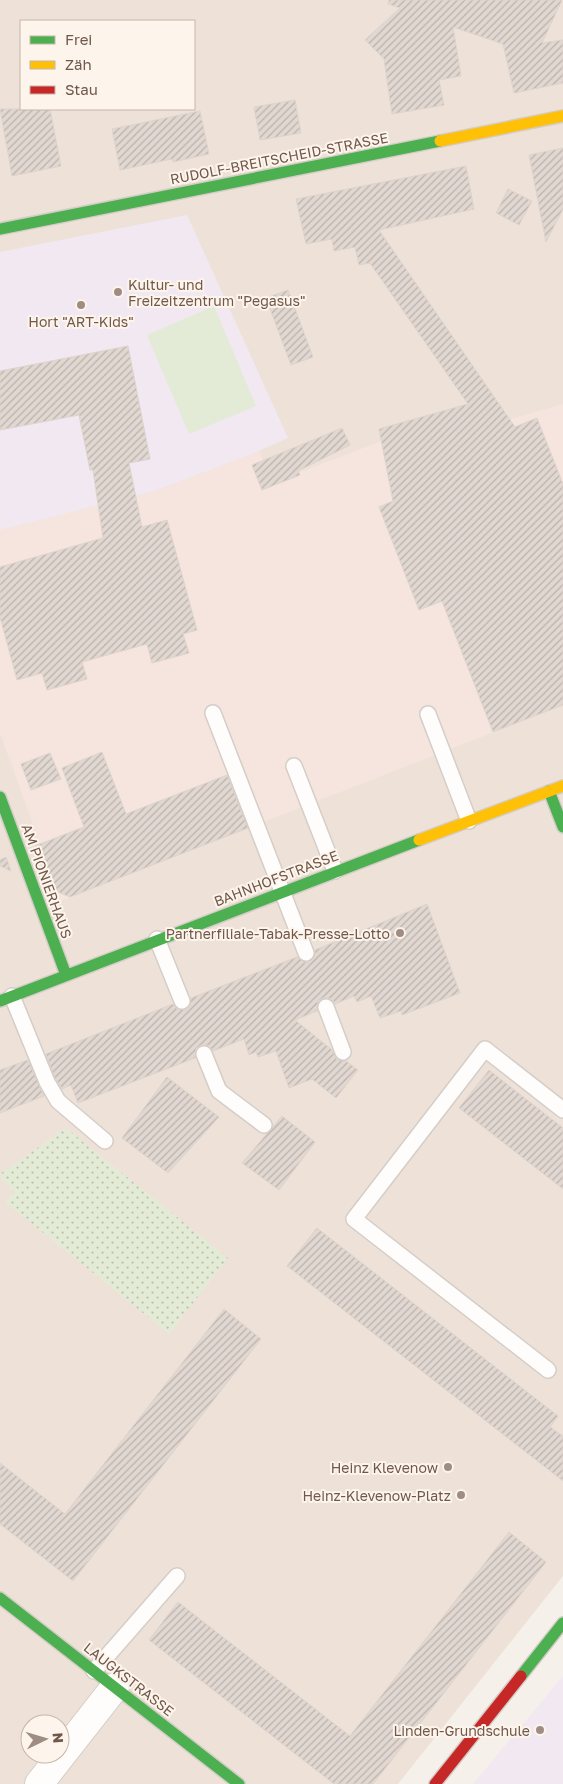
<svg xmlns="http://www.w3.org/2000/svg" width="563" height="1784" viewBox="0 0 563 1784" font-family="'Golos Text',sans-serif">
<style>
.residential{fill:#eee2d8;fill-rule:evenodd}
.commercial{fill:#f5e5de}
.education{fill:#f1e8f1}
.park{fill:url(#park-dots)}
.pitch{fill:#e3ebd6}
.building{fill:url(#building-hatch);stroke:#ded3cd}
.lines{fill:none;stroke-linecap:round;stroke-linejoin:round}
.lane-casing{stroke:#d4cdc8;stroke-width:18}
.street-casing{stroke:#d4cdc8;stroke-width:30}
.fast-casing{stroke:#d4ccc6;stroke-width:14}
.slow-casing{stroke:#d4ccc6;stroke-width:14}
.jam-casing{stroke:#d4ccc6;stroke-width:14}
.lane{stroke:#fefdfc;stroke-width:15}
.street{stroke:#fefdfc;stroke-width:28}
.fast{stroke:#4caf50;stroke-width:11}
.slow{stroke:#ffc107;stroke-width:11}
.jam{stroke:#c62828;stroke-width:11}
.poi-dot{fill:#9f8d83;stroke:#fdf5eb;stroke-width:2}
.labels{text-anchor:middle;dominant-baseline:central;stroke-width:4;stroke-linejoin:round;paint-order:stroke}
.street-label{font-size:14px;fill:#71574c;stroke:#fdf5eb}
.poi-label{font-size:14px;fill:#71574c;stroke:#fdf5eb;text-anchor:end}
</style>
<defs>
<pattern id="park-dots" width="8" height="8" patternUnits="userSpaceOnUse" patternTransform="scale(1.25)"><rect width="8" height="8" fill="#e3ebd6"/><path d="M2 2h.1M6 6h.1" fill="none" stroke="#bcc1b0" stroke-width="1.8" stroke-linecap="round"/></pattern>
<pattern id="building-hatch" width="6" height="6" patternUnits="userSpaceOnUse" patternTransform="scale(1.25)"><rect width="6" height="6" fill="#e1d8d2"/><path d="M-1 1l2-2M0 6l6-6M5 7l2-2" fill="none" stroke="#bbb2ad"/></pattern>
</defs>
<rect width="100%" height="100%" fill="#f5f0ea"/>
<path class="residential" d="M0,0H563V1576L398,1784H0ZM21,21H194V109H21ZM30,1724H60V1754H30Z"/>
<path class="commercial" d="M563,404V705L61,901L0,733V530L155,491L259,451L272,483L387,439L392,454Z"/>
<path class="education" d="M187,215L288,438L259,451L155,491L0,530V252Z
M563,1676V1784H473Z"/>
<path class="park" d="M66,1128L228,1258L169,1334L5,1202L14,1193L0,1177V1174Z"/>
<path class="pitch" d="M214,306L256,406L189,434L147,335Z"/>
<path class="building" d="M389,0H562L542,43L563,40V83L514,93L503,44L453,27L461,76L439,80L444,105L392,114L384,59L365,40L400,8L388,4Z
M295,100L301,133L260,140L254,107Z
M0,109H50L61,166L12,176Z
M200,111L209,154L173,162L172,159L120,170L112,129Z
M563,148V209L546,242L529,155Z
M466,166L474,209L379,230L515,427L537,418L563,484V705L493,732L442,601L419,610L379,507L393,501L379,429L468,404L370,263L359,265L355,247L334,251L332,239L306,244L296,199Z
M508,189L532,201L519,225L496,213Z
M288,290L313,357L291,365L266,298Z
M128,346L150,459L129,463L142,527L167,520L197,630L183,634L189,653L152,663L147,644L82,662L87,679L47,690L42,673L17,680L0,617V567L103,538L93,470H90L79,415L0,430V371Z
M342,428L350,445L298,471L300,475L262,490L252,465Z
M102,752L126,814L227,775L248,828L70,897L51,889L35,846L84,827L62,768Z
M50,753L61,779L31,790L21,764Z
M6,857L11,871L0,866V860Z
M427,904L460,993L402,1015L401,1011L380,1018L371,996L357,1002L354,996L335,1004L332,999L323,998L318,1001L317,1011L295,1020L332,1050L337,1060L346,1061L358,1070L336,1098L312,1079L289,1088L276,1051L258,1057L256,1052L249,1055L244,1039L213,1051L209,1046L201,1045L196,1049L195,1058L78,1103L71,1085L62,1089L55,1078L46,1054L173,1004L177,1009L185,1010L190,1006L191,998L297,957L304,962H310L315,955V950Z
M28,1060L44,1096L0,1113V1070Z
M489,1070L563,1128V1189L459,1108Z
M167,1077L219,1117L168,1173L122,1138Z
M282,1116L315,1142L279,1190L242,1163Z
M317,1228L558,1416L550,1427L563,1436V1481L287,1266Z
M224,1309L261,1339L73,1581L0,1524V1463L65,1514Z
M509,1532L546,1562L373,1784H334L149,1640L178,1602L350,1736Z"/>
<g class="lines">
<defs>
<path id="lane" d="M213,713L306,953
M428,714L469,821
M294,766L335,871
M157,939L182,1001
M12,996L47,1082L58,1101L105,1141
M326,1007L343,1052
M204,1054L219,1091L264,1125
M548,1370L354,1219L485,1049L563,1110
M94,1671L177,1576"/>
<path id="street" d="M39,1784L115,1687"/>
<path id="fast" d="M0,229L440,141
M549,791L563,827
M0,797L66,975
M0,1001L419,840
M0,1598L239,1784
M521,1676L563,1623"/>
<path id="slow" d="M440,141L563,116
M419,840L563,786"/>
<path id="jam" d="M435,1784L521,1676"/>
</defs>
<use href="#lane" class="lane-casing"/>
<use href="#street" class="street-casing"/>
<use href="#fast" class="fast-casing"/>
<use href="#slow" class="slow-casing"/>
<use href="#jam" class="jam-casing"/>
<use href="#lane" class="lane"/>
<use href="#street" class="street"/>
<use href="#fast" class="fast"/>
<use href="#slow" class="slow"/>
<use href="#jam" class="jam"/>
</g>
<g class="poi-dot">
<circle cx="118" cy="292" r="5"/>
<circle cx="81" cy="305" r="5"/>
<circle cx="400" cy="933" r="5"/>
<circle cx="448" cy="1467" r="5"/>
<circle cx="461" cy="1495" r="5"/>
<circle cx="540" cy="1730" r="5"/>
</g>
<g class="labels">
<g class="street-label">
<text transform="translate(279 158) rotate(-11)">RUDOLF-BREITSCHEID-STRASSE</text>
<text transform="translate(276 878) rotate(-21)">BAHNHOFSTRASSE</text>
<text transform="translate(47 881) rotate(70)">AM PIONIERHAUS</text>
<text transform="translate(129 1679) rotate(38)">LAUGKSTRASSE</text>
</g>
<g class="poi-label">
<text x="128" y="284" text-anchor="start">Kultur- und<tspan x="128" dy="16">Freizeitzentrum "Pegasus"</tspan></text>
<text x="81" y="321" text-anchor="middle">Hort "ART-Kids"</text>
<text x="390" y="933">Partnerfiliale-Tabak-Presse-Lotto</text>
<text x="438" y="1467">Heinz Klevenow</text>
<text x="451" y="1495">Heinz-Klevenow-Platz</text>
<text x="530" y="1730">Linden-Grundschule</text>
</g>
</g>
<rect x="20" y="20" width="175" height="90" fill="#fdf5eb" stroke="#c5b6ab"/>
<rect x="30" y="36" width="25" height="8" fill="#4caf50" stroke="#c5b6ab"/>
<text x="65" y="45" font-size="15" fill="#71574c">Frei</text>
<rect x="30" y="61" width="25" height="8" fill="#ffc107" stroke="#c5b6ab"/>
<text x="65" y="70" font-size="15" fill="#71574c">Zäh</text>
<rect x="30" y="86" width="25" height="8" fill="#c62828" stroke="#c5b6ab"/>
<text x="65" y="95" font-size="15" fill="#71574c">Stau</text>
<g transform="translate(45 1739) rotate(85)"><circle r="24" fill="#fdf5eb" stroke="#c5b6ab"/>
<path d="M0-4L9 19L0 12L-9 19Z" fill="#9f8d83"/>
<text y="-8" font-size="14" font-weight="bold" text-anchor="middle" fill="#71574c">N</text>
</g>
</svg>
